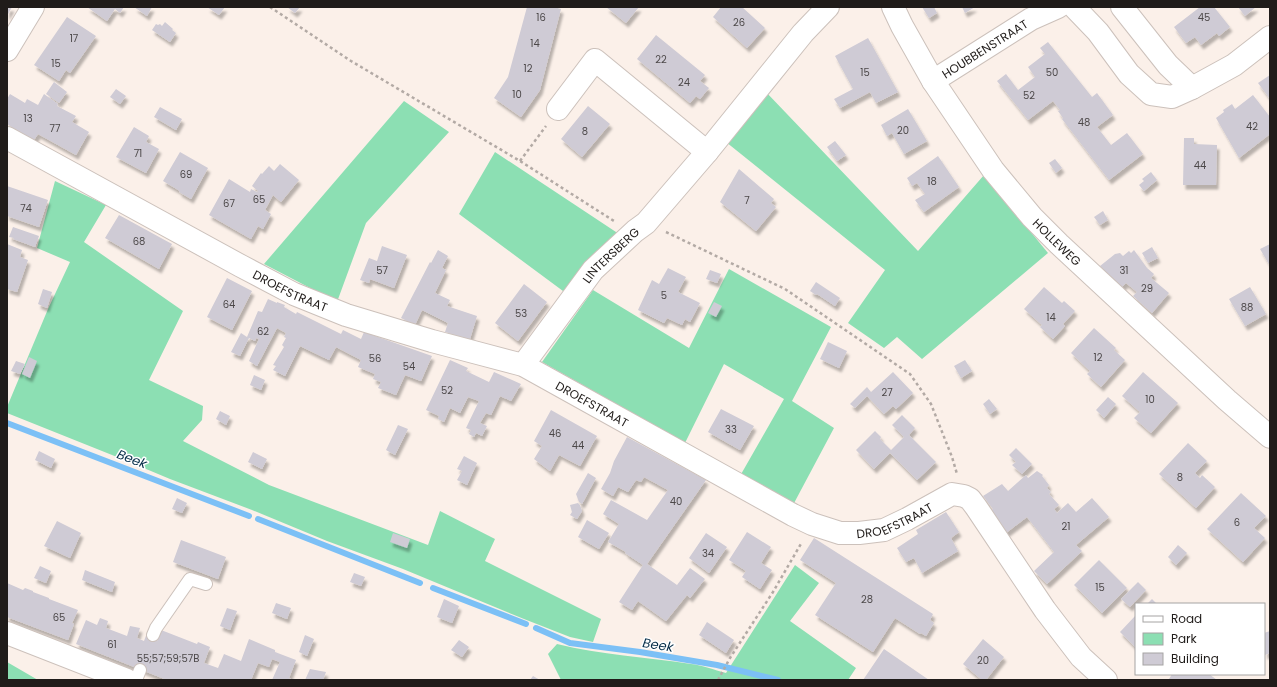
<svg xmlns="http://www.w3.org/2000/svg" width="1277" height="687" viewBox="0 0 1277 687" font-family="Poppins,sans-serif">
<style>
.green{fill:#8cdfb3}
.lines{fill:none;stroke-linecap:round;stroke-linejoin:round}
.stream{stroke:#7cc0f6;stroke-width:6}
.building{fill:#cfcbd5;filter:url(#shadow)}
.service-casing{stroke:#ccc1bb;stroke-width:14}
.minor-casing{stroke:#ccc1bb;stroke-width:24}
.tertiary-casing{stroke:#ccc1bb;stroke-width:24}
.path{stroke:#b3aaa5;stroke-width:2.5;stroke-dasharray:3 3;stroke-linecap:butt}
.service{stroke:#fff;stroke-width:12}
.minor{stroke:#fff;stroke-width:22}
.tertiary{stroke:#fff;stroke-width:22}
.labels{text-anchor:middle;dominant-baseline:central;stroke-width:3;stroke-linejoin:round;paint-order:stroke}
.number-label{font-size:10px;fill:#4c4849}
.street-label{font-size:12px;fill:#201c1a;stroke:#fff}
.water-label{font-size:13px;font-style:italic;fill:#072e49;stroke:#fff}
</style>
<defs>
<filter id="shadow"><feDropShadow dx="2.5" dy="4.5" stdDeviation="1" flood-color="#0004"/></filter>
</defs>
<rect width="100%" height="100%" fill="#fbf0e9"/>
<path class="green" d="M765,91L918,251L984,175L1048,253L922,359L897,337L884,348L848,323L885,270L726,142Z
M404,101L449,132L366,223L337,302L264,264Z
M495,152L619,234L563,291L459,214Z
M55,181L106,205L84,242L183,311L149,380L203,406L202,420L183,441L269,485L428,545L440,511L495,539L485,561L601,619L593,642L570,637L524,619L403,569L327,541L252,510L170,479L127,461L7,413V407L48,309L70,262L37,248Z
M729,269L831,327L792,401L834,428L793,505L740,476L784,399L724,364L685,443L542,362L593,290L689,348Z
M795,565L819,583L790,621L856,668L848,680H561L548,654L557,644C601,655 646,657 691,664C702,665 714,670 726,673Z
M7,662L38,680H7Z"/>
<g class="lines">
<path class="stream" d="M7,423L249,516
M258,519L420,583
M433,588L526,624
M536,628L570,643L640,652L717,665L778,680"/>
</g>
<path class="building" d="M7,7H12L7,16Z
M87,7H124L120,13L115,9L107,21Z
M134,7H152L147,16Z
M207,7H225L219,15Z
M287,7H300L295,13Z
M527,7H554L561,9L540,90L521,117L494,98L508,77Z
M606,7H639L626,23Z
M721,7H742L765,28L747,48L713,17Z
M922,7H934L937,13L929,18Z
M962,7H975L965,13Z
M1200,7H1214L1230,27L1219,36L1217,33L1201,45L1195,37L1186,43L1174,27Z
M1238,7H1256L1245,16Z
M67,17L96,36L70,73L66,70L59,81L34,65Z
M165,22L173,29L172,30L176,33L170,42L152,30L156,24L158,25L160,24L162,26Z
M656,35L705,75L700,81L709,88L700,99L696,96L690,103L637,59Z
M868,38L898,92L876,103L870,92L840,108L834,99L853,89L835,56Z
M1048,42L1092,97L1097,93L1113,115L1097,127L1111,145L1127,133L1143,154L1109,180L1062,119L1063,118L1058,111L1060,110L1053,101L1028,120L997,81L1006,74L1018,90L1035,77L1028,67L1045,54L1040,48Z
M1270,75V99L1258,83Z
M54,82L67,92L59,103L46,94Z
M116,89L126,96L120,104L110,97Z
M10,94L25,103L27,99L38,105L44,94L58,104L57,106L76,116L72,122L89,132L76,155L38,134L34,140L7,124V99Z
M1253,95L1270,117V134L1239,158L1216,118L1224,112L1223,110L1232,104L1235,109Z
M588,106L610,124L582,157L561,139Z
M160,107L182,119L176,130L154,117Z
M908,109L927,141L904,154L892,133L887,136L881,125Z
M134,127L149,136L146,142L159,149L146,173L116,157Z
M1184,138H1194V144L1217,145L1216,185H1183Z
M835,141L846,155L837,161L827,147Z
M180,152L208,168L191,199L179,192L180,191L163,181Z
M938,156L959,187L924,212L915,200L925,194L917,183L912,186L907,178Z
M1055,159L1062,168L1056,173L1049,163Z
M280,164L299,180L281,202L273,195L265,210L271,214L263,229L258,226L251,239L209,215L229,179L250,192L251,189L257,192L258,191L252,186L261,173L262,174L269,166L274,171Z
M739,169L774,199L771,203L776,207L756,231L720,202Z
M1151,172L1157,180L1144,191L1139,185L1144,181L1142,179Z
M7,186L48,200L39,227L7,216Z
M1103,211L1108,220L1100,225L1094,217Z
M119,215L172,244L159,269L105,238Z
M13,227L39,236L35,247L13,239L14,238L9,237Z
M7,244L22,250L20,257L28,260L17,292L7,289Z
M1270,244V266L1260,249Z
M382,246L407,255L394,288L370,279L369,283L360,280L369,258L377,261Z
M1152,247L1158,258L1148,263L1142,253Z
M438,250L448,256L442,268L446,270L435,293L450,300L447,306L477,316L470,339L445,332L448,323L422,310L415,325L401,318L430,262L431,263Z
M1134,250L1147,268L1154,274L1151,278L1169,293L1152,313L1133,296L1137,292L1126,283L1122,287L1100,266L1115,254L1120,253L1123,256L1129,251L1131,253Z
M668,268L686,277L678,292L700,303L690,322L685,319L682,325L667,318L664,323L638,310L652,280L659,284Z
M710,270L721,274L717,283L706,279Z
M227,278L252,291L232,330L207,317Z
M816,282L840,298L835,306L817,294L816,295L810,291Z
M524,284L547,302L518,341L495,323Z
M1044,287L1062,303L1064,301L1075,311L1063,324L1065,326L1053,339L1040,327L1042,325L1024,309Z
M1250,287L1266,314L1245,326L1229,299Z
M43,289L52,292L47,308L38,304Z
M268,299L277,303V302L285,305L284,307L296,314L297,312L341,334L343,330L361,339L364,332L432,356L421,381L405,375L396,395L378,388L381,382L373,379L375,374L358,367L361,360L336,347L329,360L300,346L285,376L273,370L276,366L273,365L284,347L282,345L286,338L284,337L286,333L277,328L257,366L249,361L259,339L256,338L255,341L249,338L240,356L231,352L241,333L247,337L258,311L262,312Z
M714,302L722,306L716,317L708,313Z
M1094,328L1116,348L1114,350L1125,360L1101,387L1087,374L1090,371L1071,353Z
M828,342L847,351L839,368L820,359Z
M29,357L37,361L30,378L22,374Z
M450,360L468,368L466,371L489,382L494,372L521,384L511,401L500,396L491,415L486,413L480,423L487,426L482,436L476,433L474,437L469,434L471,430L466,428L479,401L468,397L460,413L450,408L444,422L438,419L439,416L426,410Z
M965,360L972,371L961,378L954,366Z
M16,361L25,364L20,374L11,371Z
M893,372L913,393L896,409L893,406L884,414L867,396L855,408L850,404L867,387L871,392Z
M1143,372L1178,403L1151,433L1134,418L1140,412L1122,396Z
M254,375L265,380L261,390L250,385Z
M1108,397L1116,404L1104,418L1096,410Z
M989,399L997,409L990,414L983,404Z
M721,409L754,426L740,450L708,432Z
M551,410L597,436L580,466L559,455L550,471L534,459L542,446L534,441Z
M220,411L230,416L226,425L216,419Z
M902,415L915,428L909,435L936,462L917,480L890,453L874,469L856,450L875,431L881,437L880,439L891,450L904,437L892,425Z
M398,425L408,429L395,455L386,450Z
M627,437L706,480L647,564L677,585L690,568L705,579L690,598L687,595L666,621L638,601L632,610L619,602L643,565L625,553L626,552L608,542L619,524L603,514L611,500L647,520L668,490L644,477L641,482L636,480L628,492L618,487L613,496L601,489L610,473L614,461Z
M1188,443L1207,461L1195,473L1200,478L1202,475L1215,487L1196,508L1159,474Z
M1016,448L1032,464L1022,474L1012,465L1016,462L1009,455Z
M39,451L55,459L51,468L35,460Z
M253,452L267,459L262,469L248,462Z
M464,456L477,463L467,485L457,480L462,471L457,469Z
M1037,471L1043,475L1042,476L1049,485L1045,490L1047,488L1051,492L1049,494L1059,505L1054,509L1057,513L1068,503L1076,512L1092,498L1109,517L1076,545L1082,551L1047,584L1034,571L1054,552L1027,517L1006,533L990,511L993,509L983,496L1002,484L1008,491L1026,475L1028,478Z
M588,473L596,478L582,504L579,502L576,494Z
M1241,493L1266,516L1254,528L1265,538L1243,562L1207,529Z
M177,498L187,503L182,513L172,509Z
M578,503L580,505L582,511L577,519L570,515L572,512L570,505Z
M946,512L959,532L951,538L958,551L922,573L914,558L906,562L897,548L918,534L916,530Z
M587,520L609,533L599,549L578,537Z
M57,521L81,533L70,558L44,546Z
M747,532L771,547L761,563L772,570L760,589L742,577L746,571L729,560Z
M393,533L410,539L407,548L390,542Z
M706,533L727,547L709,573L689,558Z
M814,538L933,614L930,620L934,623L926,636L921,633L920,634L895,618L873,652L815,615L836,583L800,560Z
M181,540L226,557L218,579L173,562Z
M1178,545L1187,553L1176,565L1168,557Z
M1099,560L1127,588L1102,613L1074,585Z
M40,566L51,571L46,583L34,578Z
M85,570L115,582L112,592L82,580Z
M354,573L365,577L361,586L350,582Z
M1138,582L1146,590L1130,607L1121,599Z
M7,583L23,590L25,588L33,591V592L49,598V599L78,610L72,623L74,624L68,640L7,617Z
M444,599L459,606L452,623L437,617Z
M1152,599L1157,604H1147Z
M276,603L291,608L287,619L272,613Z
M227,608L237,611L230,630L220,626Z
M1136,615V648L1120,632Z
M100,618L108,621L106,628L127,636L130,626L140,628L137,638L144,641L147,633L158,637L156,645L161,630L197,644L198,642L210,647L204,663L218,668L224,654L241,661L249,639L275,650V652L296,660L289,678L293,680H272L280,662L272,659L269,667L258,663L251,680H167L76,644L86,620L97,625Z
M707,622L734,640L726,653L699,635Z
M1270,631V653L1265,655L1264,633Z
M305,635L314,639L307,656L299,652Z
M983,639L1004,657L986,680H982L963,664Z
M459,640L469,647L462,657L451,650Z
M884,649L929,680H863Z
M310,669L326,672L323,680H305Z
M1172,674H1209L1217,680H1170L1169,679Z
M533,676L540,680H530Z"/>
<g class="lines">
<defs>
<path id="service" d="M153,635L156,628L190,579L206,584
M136,680L140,670"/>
<g id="minor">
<path id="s1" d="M893,7L902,26L933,81L993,170L1032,217L1059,244L1227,400L1270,437"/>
<path d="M1074,7L1098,32L1129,74L1151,94L1172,97L1192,88L1234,65L1270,37"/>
<path d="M1122,7L1168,65L1192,88"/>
<path d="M7,50L33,7"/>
<path id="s2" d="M933,81L1031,19L1058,7"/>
<path d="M558,109L595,60L707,152"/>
<path id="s3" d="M7,138L241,266L294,294L346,315L432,341L523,365L793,515L812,524L840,533H859L884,530L907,519L952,494L964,496L970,499L976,507L1045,610L1081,657L1106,680"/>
<path id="s4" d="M523,365L593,270L635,231L646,223L707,152L803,33L828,7"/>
</g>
<path id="tertiary" d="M7,633L127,680"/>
</defs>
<use href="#service" class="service-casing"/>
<use href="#minor" class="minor-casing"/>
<use href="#tertiary" class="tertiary-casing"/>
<path class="path" d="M270,7L351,61L520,161L614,221
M520,161L546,126
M666,232L785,289L910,374L931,404L952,457L957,474
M718,680L730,658L773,592L802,542"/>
<use href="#service" class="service"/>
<use href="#minor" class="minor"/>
<use href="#tertiary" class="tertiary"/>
</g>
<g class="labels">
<g class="number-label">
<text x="541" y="17">16</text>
<text x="1204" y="17">45</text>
<text x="739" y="22">26</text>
<text x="74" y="38">17</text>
<text x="535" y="43">14</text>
<text x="661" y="59">22</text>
<text x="56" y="63">15</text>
<text x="528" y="68">12</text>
<text x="865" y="72">15</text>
<text x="1052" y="72">50</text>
<text x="684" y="82">24</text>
<text x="517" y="94">10</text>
<text x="1029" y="95">52</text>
<text x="28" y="118">13</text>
<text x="1084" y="122">48</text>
<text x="1252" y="126">42</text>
<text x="55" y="128">77</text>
<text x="903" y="130">20</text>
<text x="585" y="131">8</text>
<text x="138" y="153">71</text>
<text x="1200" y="165">44</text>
<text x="186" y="174">69</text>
<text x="932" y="181">18</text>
<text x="259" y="199">65</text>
<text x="747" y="200">7</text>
<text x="229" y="203">67</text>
<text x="26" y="208">74</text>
<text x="139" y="241">68</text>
<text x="382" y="270">57</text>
<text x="1124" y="270">31</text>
<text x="1147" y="288">29</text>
<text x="664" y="295">5</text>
<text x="229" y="304">64</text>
<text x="1247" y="307">88</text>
<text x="521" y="313">53</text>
<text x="1051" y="317">14</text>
<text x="263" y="331">62</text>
<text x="1098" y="357">12</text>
<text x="375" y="358">56</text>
<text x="409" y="366">54</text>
<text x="447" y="390">52</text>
<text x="887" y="392">27</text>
<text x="1150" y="399">10</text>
<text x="731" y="429">33</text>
<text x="555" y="433">46</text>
<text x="578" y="445">44</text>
<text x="1180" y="477">8</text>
<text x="676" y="501">40</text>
<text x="1237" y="522">6</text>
<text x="1066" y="526">21</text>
<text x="708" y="553">34</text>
<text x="1100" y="587">15</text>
<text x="867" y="599">28</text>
<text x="59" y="617">65</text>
<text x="112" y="644">61</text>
<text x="168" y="658">55;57;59;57B</text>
<text x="983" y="660">20</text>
</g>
<g class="street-label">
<text stroke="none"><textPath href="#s2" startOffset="61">HOUBBENSTRAAT</textPath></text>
<text stroke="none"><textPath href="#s1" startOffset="288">HOLLEWEG</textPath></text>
<text stroke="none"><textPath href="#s4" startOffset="141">LINTERSBERG</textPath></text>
<text stroke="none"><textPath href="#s3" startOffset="322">DROEFSTRAAT</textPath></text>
<text stroke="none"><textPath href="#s3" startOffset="646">DROEFSTRAAT</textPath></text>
<text stroke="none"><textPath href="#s3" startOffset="983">DROEFSTRAAT</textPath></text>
</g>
<g class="water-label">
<text transform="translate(132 459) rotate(21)">Beek</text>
<text transform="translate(658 645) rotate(9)">Beek</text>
</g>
</g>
<rect width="1277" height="687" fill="none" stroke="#201c1a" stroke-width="16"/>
<rect x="1135" y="603" width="130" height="72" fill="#ffffff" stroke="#a6a4a3"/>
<rect x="1143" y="616" width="20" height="6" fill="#ffffff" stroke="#a6a4a3"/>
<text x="1171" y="623" font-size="12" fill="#201c1a">Road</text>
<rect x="1143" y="633" width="20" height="12" fill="#8cdfb3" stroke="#a6a4a3"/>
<text x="1171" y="643" font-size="12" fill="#201c1a">Park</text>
<rect x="1143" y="653" width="20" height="12" fill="#cfcbd5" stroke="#a6a4a3"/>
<text x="1171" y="663" font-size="12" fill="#201c1a">Building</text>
</svg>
